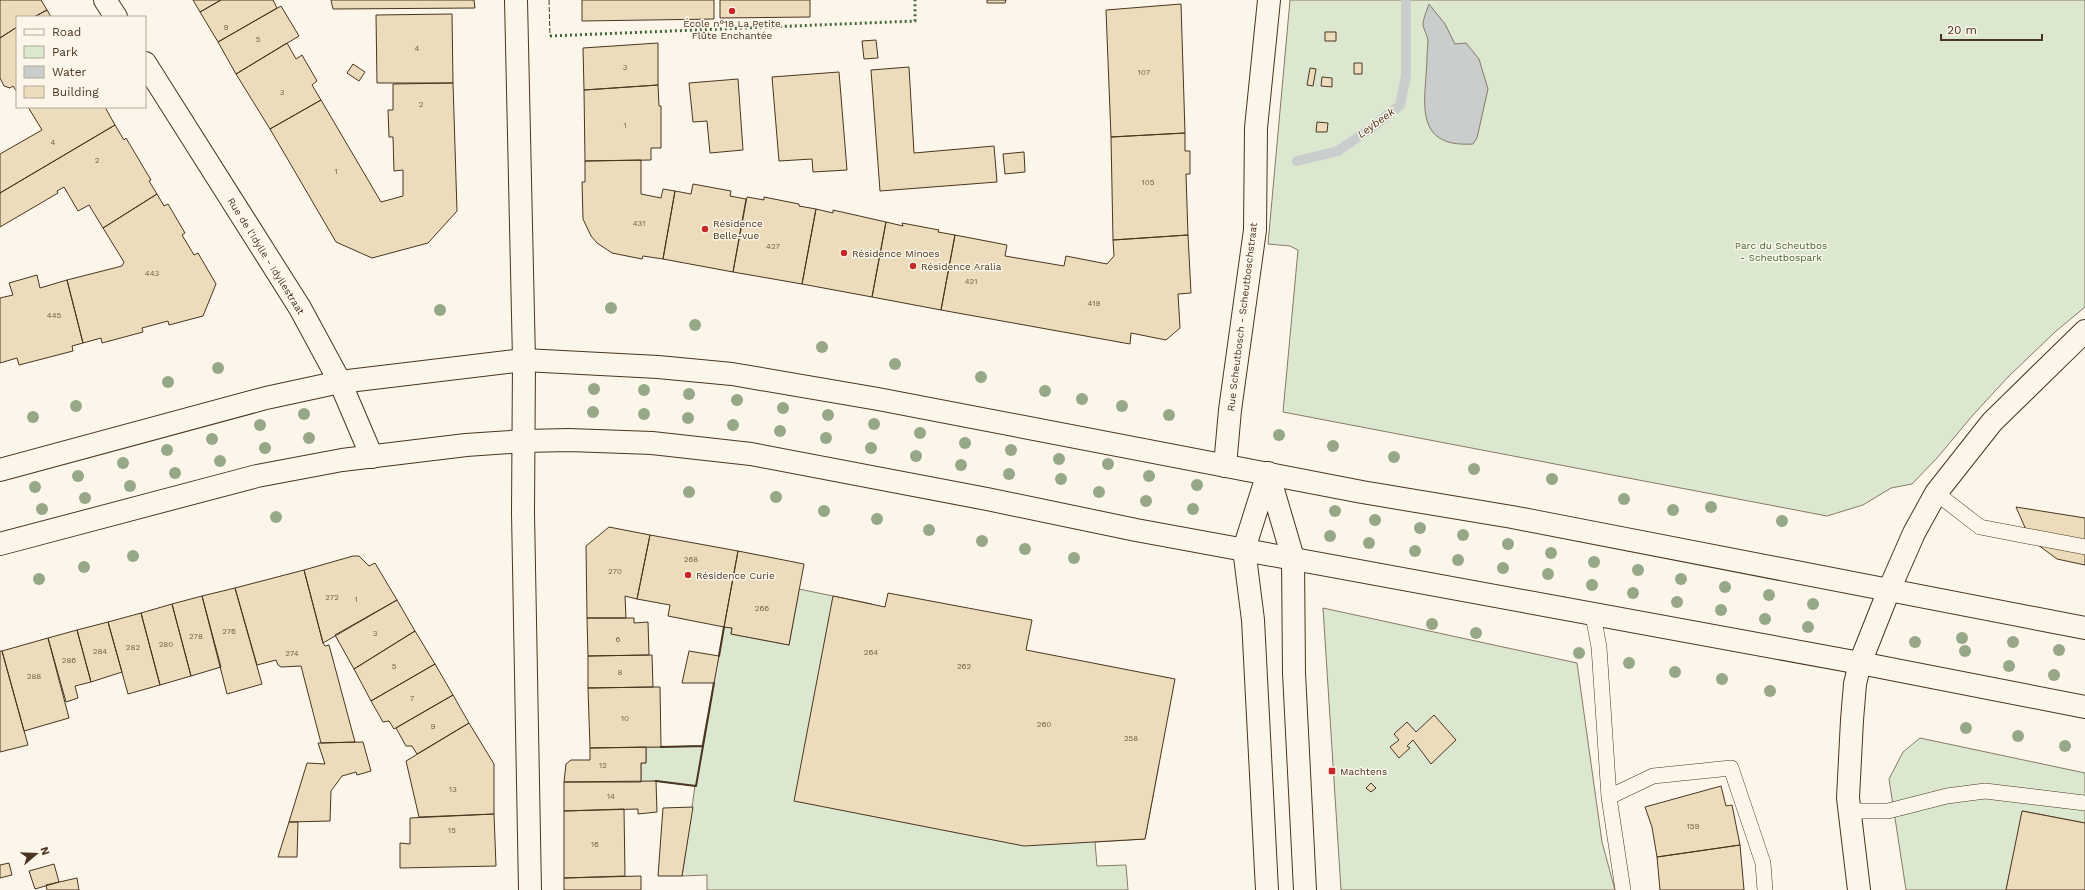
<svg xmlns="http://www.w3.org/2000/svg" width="2085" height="890" viewBox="0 0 2085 890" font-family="'Work Sans',sans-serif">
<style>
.green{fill:#dce7d0;stroke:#887966}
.water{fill:#c9cecd;stroke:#887966}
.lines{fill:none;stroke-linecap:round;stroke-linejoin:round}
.stream{stroke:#c9cecd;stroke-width:10}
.building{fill:#ecdcbc;stroke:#4a3520}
.lane-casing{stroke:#4a3520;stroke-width:16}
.street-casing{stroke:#4a3520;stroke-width:24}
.secondary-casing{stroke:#4a3520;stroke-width:24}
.primary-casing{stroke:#4a3520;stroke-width:24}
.lane{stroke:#fbf6e9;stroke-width:15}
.street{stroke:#fbf6e9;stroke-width:22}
.secondary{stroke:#fbf6e9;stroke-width:22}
.primary{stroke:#fbf6e9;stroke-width:22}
.hedge{stroke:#436837;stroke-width:3;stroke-dasharray:2 3;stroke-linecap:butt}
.fence{stroke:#4a3520;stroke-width:1;stroke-dasharray:5 2;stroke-linecap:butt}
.wall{stroke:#4a3520;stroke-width:2}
.tree{fill:#96a887}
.poi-dot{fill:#c62828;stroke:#fbf6e9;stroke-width:1.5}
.labels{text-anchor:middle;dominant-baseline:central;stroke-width:3;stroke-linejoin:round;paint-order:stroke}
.number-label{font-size:8px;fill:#725f47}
.poi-label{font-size:10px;fill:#4a3520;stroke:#fbf6e9;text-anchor:start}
.park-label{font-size:10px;fill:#436837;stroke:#fbf6e9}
.street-label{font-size:10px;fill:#4a3520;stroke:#fbf6e9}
.water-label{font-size:11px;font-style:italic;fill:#4a3520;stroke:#fbf6e9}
</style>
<rect width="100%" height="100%" fill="#fbf6e9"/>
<path class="green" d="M1290,0H2085V307L2055,332L2008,377L1973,415L1937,458L1912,484L1891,488L1863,505L1827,516L1283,412L1298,250L1290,246L1268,244Z
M799,589L872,604L1014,736L1159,764L1145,839L1095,842L1097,866L1126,865L1128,890H707V875L682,876L695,786L656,781L641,782V763H646V747L702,746L724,627L732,628L731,634L789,645Z
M1323,608L1577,663L1602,842L1615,890H1341Z
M1920,738L2085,773V823L2023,811L2006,890H1906L1889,779L1903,752Z"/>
<path class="water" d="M1429,4L1445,24L1455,44L1466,43L1479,59L1488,89L1477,138L1473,144C1411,148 1426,99 1427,58C1427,52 1428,45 1428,40C1427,35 1424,30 1423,25C1423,19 1427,10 1429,4Z"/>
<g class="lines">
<path class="stream" d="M1297,161L1338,151L1374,126L1400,105L1406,76V0"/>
</g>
<path class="building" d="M0,0H41L47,10L34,17H17V27L0,38Z
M193,0H221L200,12Z
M221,0H273L277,8L218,42L200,12Z
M331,0H474L475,8L333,9Z
M582,0H714V19L582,21Z
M720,0H810V17L720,18Z
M987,0H1006L1005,3H987Z
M1181,4L1185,133L1111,137L1106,10Z
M281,6L299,36L236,74L218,42Z
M47,10L51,17H34Z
M452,14L453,83H377L376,15Z
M17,27V92L13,86L10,88L4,86L0,78V38Z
M1325,32H1336V41H1325Z
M876,40L878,58L864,59L862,41Z
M287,43L296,59L302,55L317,81L312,85L321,100L270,129L236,74Z
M658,43V85L584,90L583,48Z
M1354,63H1362V74H1354Z
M353,64L365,72L359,81L347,73Z
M909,67L914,153L994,146L997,182L880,191L871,70Z
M1310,68L1316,69L1313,86L1307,85Z
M839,72L847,170L813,172L812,159L779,161L772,77Z
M1322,77L1332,78V87L1321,86Z
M738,79L743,150L710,153L707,121L693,122L689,83Z
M453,83L457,211L428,243L372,258L336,242L270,129L321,100L381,202L403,196V170L394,171L393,137H389L388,110H393V84Z
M658,85L659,106H661V148H651V160L585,161L584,90Z
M28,107H105L115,125L0,193V154L42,130Z
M1317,122L1328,123L1327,132H1316Z
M115,125L124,140L126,138L151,180L149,181L157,194L103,228L89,205L78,211L64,187L57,191L58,193L0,227V193Z
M1185,133V151H1190V174H1186L1188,235L1113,240L1111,137Z
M1024,152L1025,172L1005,174L1003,154Z
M641,160V194L661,198L663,189L675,191L663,259L643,256L642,259L612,253L597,243L591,236L583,219L582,182H585V161Z
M693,184L731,191L730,196L746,199L733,272L663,259L675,191L691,194Z
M157,194L164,206L168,204L185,233L182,235L194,255L198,253L216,284L203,316L169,325L168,321L142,328L143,332L102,343L101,338L83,343L67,280L122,266L124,262L103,228Z
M747,197L764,200V197L799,204V206L816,209L802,284L733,272Z
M816,209L833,213V210L886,222L872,297L802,284Z
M886,222L903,226L902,223L939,230L938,232L955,235L941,310L872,297Z
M955,235L1007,245L1005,256L1064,266L1066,256L1107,264L1114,256L1113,240L1188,235L1191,293L1178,294L1180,328L1166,340L1131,333L1130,344L941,310Z
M37,275L40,288L67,280L83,343L72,346L73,351L19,365L17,358L0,363V298L13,295L9,283Z
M2016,507L2085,518V565L2057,559L2030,539Z
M609,527L650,535L637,599L625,596L626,618H587L586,546Z
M650,535L738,551L724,627L668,616L670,605L637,599Z
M738,551L804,564L789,645L731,634L732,628L724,627Z
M353,556H359L369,566L375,563L397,600L323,643L304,570Z
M304,570L323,643L325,646L329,645L355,742L321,743L301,666L281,667L278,665L276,660L257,665L235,588Z
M235,588L262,684L227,694L202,596Z
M888,593L1032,620L1026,650L1175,679L1145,839L1024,846L794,801L833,596L885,607Z
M202,596L221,667L191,676L172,604Z
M397,600L415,631L354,669L335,635Z
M172,604L191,676L160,685L141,613Z
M141,613L160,685L128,694L108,622Z
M587,618H634V623L648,622L649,655L588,656Z
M108,622L122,672L91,682L77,630Z
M77,630L91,682L75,686L78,698L66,702L48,638Z
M415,631L435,664L371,701L354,669Z
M48,638L69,718L24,731L2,651Z
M0,651H2L28,745L0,752Z
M689,651L719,656L714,683H682Z
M649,655H652L653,687L588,688V656Z
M435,664L453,695L394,729L389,721L383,722L371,701Z
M653,687H660L661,747L590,748L588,688Z
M453,695L469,723L417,754L412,746H406L396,728Z
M1434,715L1456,740L1431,764L1413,740L1407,746L1410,748L1399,758L1390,747L1399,740L1394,734L1407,722L1416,732Z
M469,723L494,764V814L419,817L406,761Z
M363,742L371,771L357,775L356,772L342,776L331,791L330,821L289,822L307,763L325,764L318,743Z
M646,747V763H641V782H564L566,764L571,760H590V748Z
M656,781L657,812L638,814V809L564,811V782Z
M1371,783L1376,788L1371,792L1366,788Z
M1721,786L1726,806L1732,805L1740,845L1657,857L1652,827L1645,807Z
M693,807L682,876H658L663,808Z
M624,809L625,876L564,878V811Z
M2022,811L2085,823V890H2006Z
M494,814L496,866L400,868V843L410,844V818Z
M289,822H298L297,857H278Z
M1740,845L1744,890H1660L1657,857Z
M9,863L12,875L0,878V865Z
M54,864L59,882L35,889L29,871Z
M641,876V890H564V878Z
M77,878L79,890H47L46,885Z"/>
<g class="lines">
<defs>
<path id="lane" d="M1936,493L1980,527L2085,547
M1593,615L1599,647L1609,797L1623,890
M1609,797L1653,776L1731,768L1763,863L1765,890
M1849,811H1888L1947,796L1985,791L2085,803"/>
<path id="street" d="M105,0L116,17
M516,0L524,360L523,513L530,890
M145,63L300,308L340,382L372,457
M1225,466L1230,410L1255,230L1256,128L1269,0
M1859,890L1848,798L1852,720L1855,684L1860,663L1889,590L1914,533L1936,493L1992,422L2085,331"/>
<path id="secondary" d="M1268,473L1293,558L1294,673L1305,890
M1267,890L1253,620L1244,549L1268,473"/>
<path id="primary" d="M0,470L266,398L340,382L524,360L658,367L732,374L878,399L1362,492L1512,517L2085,628
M0,544L257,476L342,460L466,445L524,441L569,440L652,443L751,454L987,499L1136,530L1860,663L2085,707"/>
</defs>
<use href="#lane" class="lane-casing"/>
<use href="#street" class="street-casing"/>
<use href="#secondary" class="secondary-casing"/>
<use href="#primary" class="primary-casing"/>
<use href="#lane" class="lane"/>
<use href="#street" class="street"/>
<use href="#secondary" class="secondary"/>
<use href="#primary" class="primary"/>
<path class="hedge" d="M550,36L915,21V0"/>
<path class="fence" d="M549,0L550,36"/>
<path class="wall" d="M719,656L724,627
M703,746L714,683
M656,781L696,786L703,746L661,747"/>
</g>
<g class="tree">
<circle cx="611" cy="308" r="6"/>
<circle cx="440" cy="310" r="6"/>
<circle cx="695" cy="325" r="6"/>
<circle cx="822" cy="347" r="6"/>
<circle cx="895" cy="364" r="6"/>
<circle cx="218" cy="368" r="6"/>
<circle cx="981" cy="377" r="6"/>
<circle cx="168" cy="382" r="6"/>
<circle cx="594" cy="389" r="6"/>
<circle cx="644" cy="390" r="6"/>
<circle cx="1045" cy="391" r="6"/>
<circle cx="689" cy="394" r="6"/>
<circle cx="1082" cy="399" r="6"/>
<circle cx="737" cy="400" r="6"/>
<circle cx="76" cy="406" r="6"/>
<circle cx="1122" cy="406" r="6"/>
<circle cx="783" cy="408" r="6"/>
<circle cx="593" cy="412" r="6"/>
<circle cx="304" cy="414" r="6"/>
<circle cx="644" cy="414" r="6"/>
<circle cx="828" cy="415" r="6"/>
<circle cx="1169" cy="415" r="6"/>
<circle cx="33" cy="417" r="6"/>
<circle cx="688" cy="418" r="6"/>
<circle cx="874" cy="424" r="6"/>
<circle cx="260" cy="425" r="6"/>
<circle cx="733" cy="425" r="6"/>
<circle cx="780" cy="431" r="6"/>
<circle cx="920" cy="433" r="6"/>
<circle cx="1279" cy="435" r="6"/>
<circle cx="309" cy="438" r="6"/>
<circle cx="826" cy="438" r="6"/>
<circle cx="212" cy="439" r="6"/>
<circle cx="965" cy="443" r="6"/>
<circle cx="1333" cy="446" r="6"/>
<circle cx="265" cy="448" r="6"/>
<circle cx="871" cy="448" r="6"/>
<circle cx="167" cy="450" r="6"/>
<circle cx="1011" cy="450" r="6"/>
<circle cx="916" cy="456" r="6"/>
<circle cx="1394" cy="457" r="6"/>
<circle cx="1059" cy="459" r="6"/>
<circle cx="220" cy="461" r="6"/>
<circle cx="123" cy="463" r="6"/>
<circle cx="1108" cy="464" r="6"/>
<circle cx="961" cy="465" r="6"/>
<circle cx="1474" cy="469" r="6"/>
<circle cx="175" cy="473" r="6"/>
<circle cx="1009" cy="474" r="6"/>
<circle cx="78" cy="476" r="6"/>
<circle cx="1149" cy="476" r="6"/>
<circle cx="1061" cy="479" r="6"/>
<circle cx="1552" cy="479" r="6"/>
<circle cx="1197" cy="485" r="6"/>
<circle cx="130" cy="486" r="6"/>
<circle cx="35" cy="487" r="6"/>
<circle cx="689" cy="492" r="6"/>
<circle cx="1099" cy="492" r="6"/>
<circle cx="776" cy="497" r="6"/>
<circle cx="85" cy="498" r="6"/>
<circle cx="1624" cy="499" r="6"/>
<circle cx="1146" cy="501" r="6"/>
<circle cx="1711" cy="507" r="6"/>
<circle cx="42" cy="509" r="6"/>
<circle cx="1193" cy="509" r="6"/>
<circle cx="1673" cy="510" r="6"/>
<circle cx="824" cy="511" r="6"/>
<circle cx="1335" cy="511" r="6"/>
<circle cx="276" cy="517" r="6"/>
<circle cx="877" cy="519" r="6"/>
<circle cx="1375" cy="520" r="6"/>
<circle cx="1782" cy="521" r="6"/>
<circle cx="1420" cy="528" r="6"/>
<circle cx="929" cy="530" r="6"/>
<circle cx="1463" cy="535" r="6"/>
<circle cx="1330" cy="536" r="6"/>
<circle cx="982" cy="541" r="6"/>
<circle cx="1369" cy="543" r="6"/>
<circle cx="1508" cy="544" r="6"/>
<circle cx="1025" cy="549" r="6"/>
<circle cx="1415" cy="551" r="6"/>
<circle cx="1551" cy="553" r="6"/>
<circle cx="133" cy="556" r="6"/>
<circle cx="1074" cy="558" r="6"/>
<circle cx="1458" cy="560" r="6"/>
<circle cx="1594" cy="562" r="6"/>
<circle cx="84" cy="567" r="6"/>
<circle cx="1503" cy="568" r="6"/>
<circle cx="1638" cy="570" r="6"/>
<circle cx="1548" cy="574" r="6"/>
<circle cx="39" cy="579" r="6"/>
<circle cx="1681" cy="579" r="6"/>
<circle cx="1592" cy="585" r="6"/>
<circle cx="1725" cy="587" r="6"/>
<circle cx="1633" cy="593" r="6"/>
<circle cx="1769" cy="595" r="6"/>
<circle cx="1677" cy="602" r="6"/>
<circle cx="1813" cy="604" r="6"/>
<circle cx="1721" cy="610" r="6"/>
<circle cx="1765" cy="619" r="6"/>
<circle cx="1432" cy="624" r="6"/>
<circle cx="1808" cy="627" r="6"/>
<circle cx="1476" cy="633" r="6"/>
<circle cx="1962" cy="638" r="6"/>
<circle cx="1915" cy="642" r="6"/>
<circle cx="2013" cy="642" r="6"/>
<circle cx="2059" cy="650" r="6"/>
<circle cx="1965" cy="651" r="6"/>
<circle cx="1579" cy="653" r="6"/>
<circle cx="1629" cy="663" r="6"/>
<circle cx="2009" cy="666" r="6"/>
<circle cx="1675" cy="672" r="6"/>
<circle cx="2054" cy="675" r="6"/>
<circle cx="1722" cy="679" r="6"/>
<circle cx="1770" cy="691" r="6"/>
<circle cx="1966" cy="728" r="6"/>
<circle cx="2018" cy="736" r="6"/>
<circle cx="2065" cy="746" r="6"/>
</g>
<g class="poi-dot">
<circle cx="732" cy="11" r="4"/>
<circle cx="705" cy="229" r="4"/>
<circle cx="844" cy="253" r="4"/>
<circle cx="913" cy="266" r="4"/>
<circle cx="688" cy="575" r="4"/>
<rect x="1328" y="767" width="8" height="8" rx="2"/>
</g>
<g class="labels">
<g class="number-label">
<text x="226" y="27">9</text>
<text x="258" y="39">5</text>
<text x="417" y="48">4</text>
<text x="625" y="67">3</text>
<text x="1144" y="72">107</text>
<text x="282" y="92">3</text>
<text x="421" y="104">2</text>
<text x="625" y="125">1</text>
<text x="53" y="142">4</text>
<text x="97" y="160">2</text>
<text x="336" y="171">1</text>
<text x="1148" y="182">105</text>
<text x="639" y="223">431</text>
<text x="773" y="246">427</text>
<text x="152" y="273">443</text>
<text x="971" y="281">421</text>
<text x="1094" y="303">419</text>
<text x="54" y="315">445</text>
<text x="691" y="559">268</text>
<text x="615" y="571">270</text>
<text x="332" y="597">272</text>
<text x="356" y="599">1</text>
<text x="762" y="608">266</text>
<text x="229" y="631">276</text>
<text x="375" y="633">3</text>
<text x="196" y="636">278</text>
<text x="618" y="639">6</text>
<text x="166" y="644">280</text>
<text x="133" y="647">282</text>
<text x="100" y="651">284</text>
<text x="871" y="652">264</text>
<text x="292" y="653">274</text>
<text x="69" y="660">286</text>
<text x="394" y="666">5</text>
<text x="964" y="666">262</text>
<text x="620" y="672">8</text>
<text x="34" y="676">288</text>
<text x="412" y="698">7</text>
<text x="625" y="718">10</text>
<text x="1044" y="724">260</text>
<text x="433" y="726">9</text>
<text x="1131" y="738">258</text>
<text x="603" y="765">12</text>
<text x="453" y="789">13</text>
<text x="611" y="796">14</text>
<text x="1693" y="826">159</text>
<text x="452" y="830">15</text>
<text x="595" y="844">16</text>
</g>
<g class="poi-label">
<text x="732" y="23" text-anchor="middle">École n°18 La Petite<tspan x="732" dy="12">Flûte Enchantée</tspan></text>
<text x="713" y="223">Résidence<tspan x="713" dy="12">Belle-vue</tspan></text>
<text x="852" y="253">Résidence Minoes</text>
<text x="921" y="266">Résidence Aralia</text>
<text x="696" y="575">Résidence Curie</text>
<text x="1340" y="771">Machtens</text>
</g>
<g class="park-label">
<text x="1781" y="245">Parc du Scheutbos<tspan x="1781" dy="12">- Scheutbospark</tspan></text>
</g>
<g class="street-label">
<text transform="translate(266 256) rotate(58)">Rue de l'Idylle - Idyllestraat</text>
<text transform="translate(1242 317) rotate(-83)">Rue Scheutbosch - Scheutboschstraat</text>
</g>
<g class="water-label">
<text transform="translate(1376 123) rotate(-36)">Leybeek</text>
</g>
</g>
<rect x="16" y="16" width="130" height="92" fill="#fbf6e9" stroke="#b4a999"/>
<rect x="24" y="29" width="20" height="6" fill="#fbf6e9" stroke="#b4a999"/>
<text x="52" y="36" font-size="12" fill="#4a3520">Road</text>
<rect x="24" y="46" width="20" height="12" fill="#dce7d0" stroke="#b4a999"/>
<text x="52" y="56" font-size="12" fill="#4a3520">Park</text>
<rect x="24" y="66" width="20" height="12" fill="#c9cecd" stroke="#b4a999"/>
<text x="52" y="76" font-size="12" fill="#4a3520">Water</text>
<rect x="24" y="86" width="20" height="12" fill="#ecdcbc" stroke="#b4a999"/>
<text x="52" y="96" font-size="12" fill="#4a3520">Building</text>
<g transform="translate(36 854) rotate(71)" stroke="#fbf6e9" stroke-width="3" paint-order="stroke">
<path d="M0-3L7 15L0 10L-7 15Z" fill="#4a3520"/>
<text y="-6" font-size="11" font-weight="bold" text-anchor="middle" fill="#4a3520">N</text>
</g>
<path d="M1941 34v6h101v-6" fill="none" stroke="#4a3520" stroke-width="2"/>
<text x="1947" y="34" font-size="12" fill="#4a3520" stroke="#fbf6e9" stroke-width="3" paint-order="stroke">20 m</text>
</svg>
